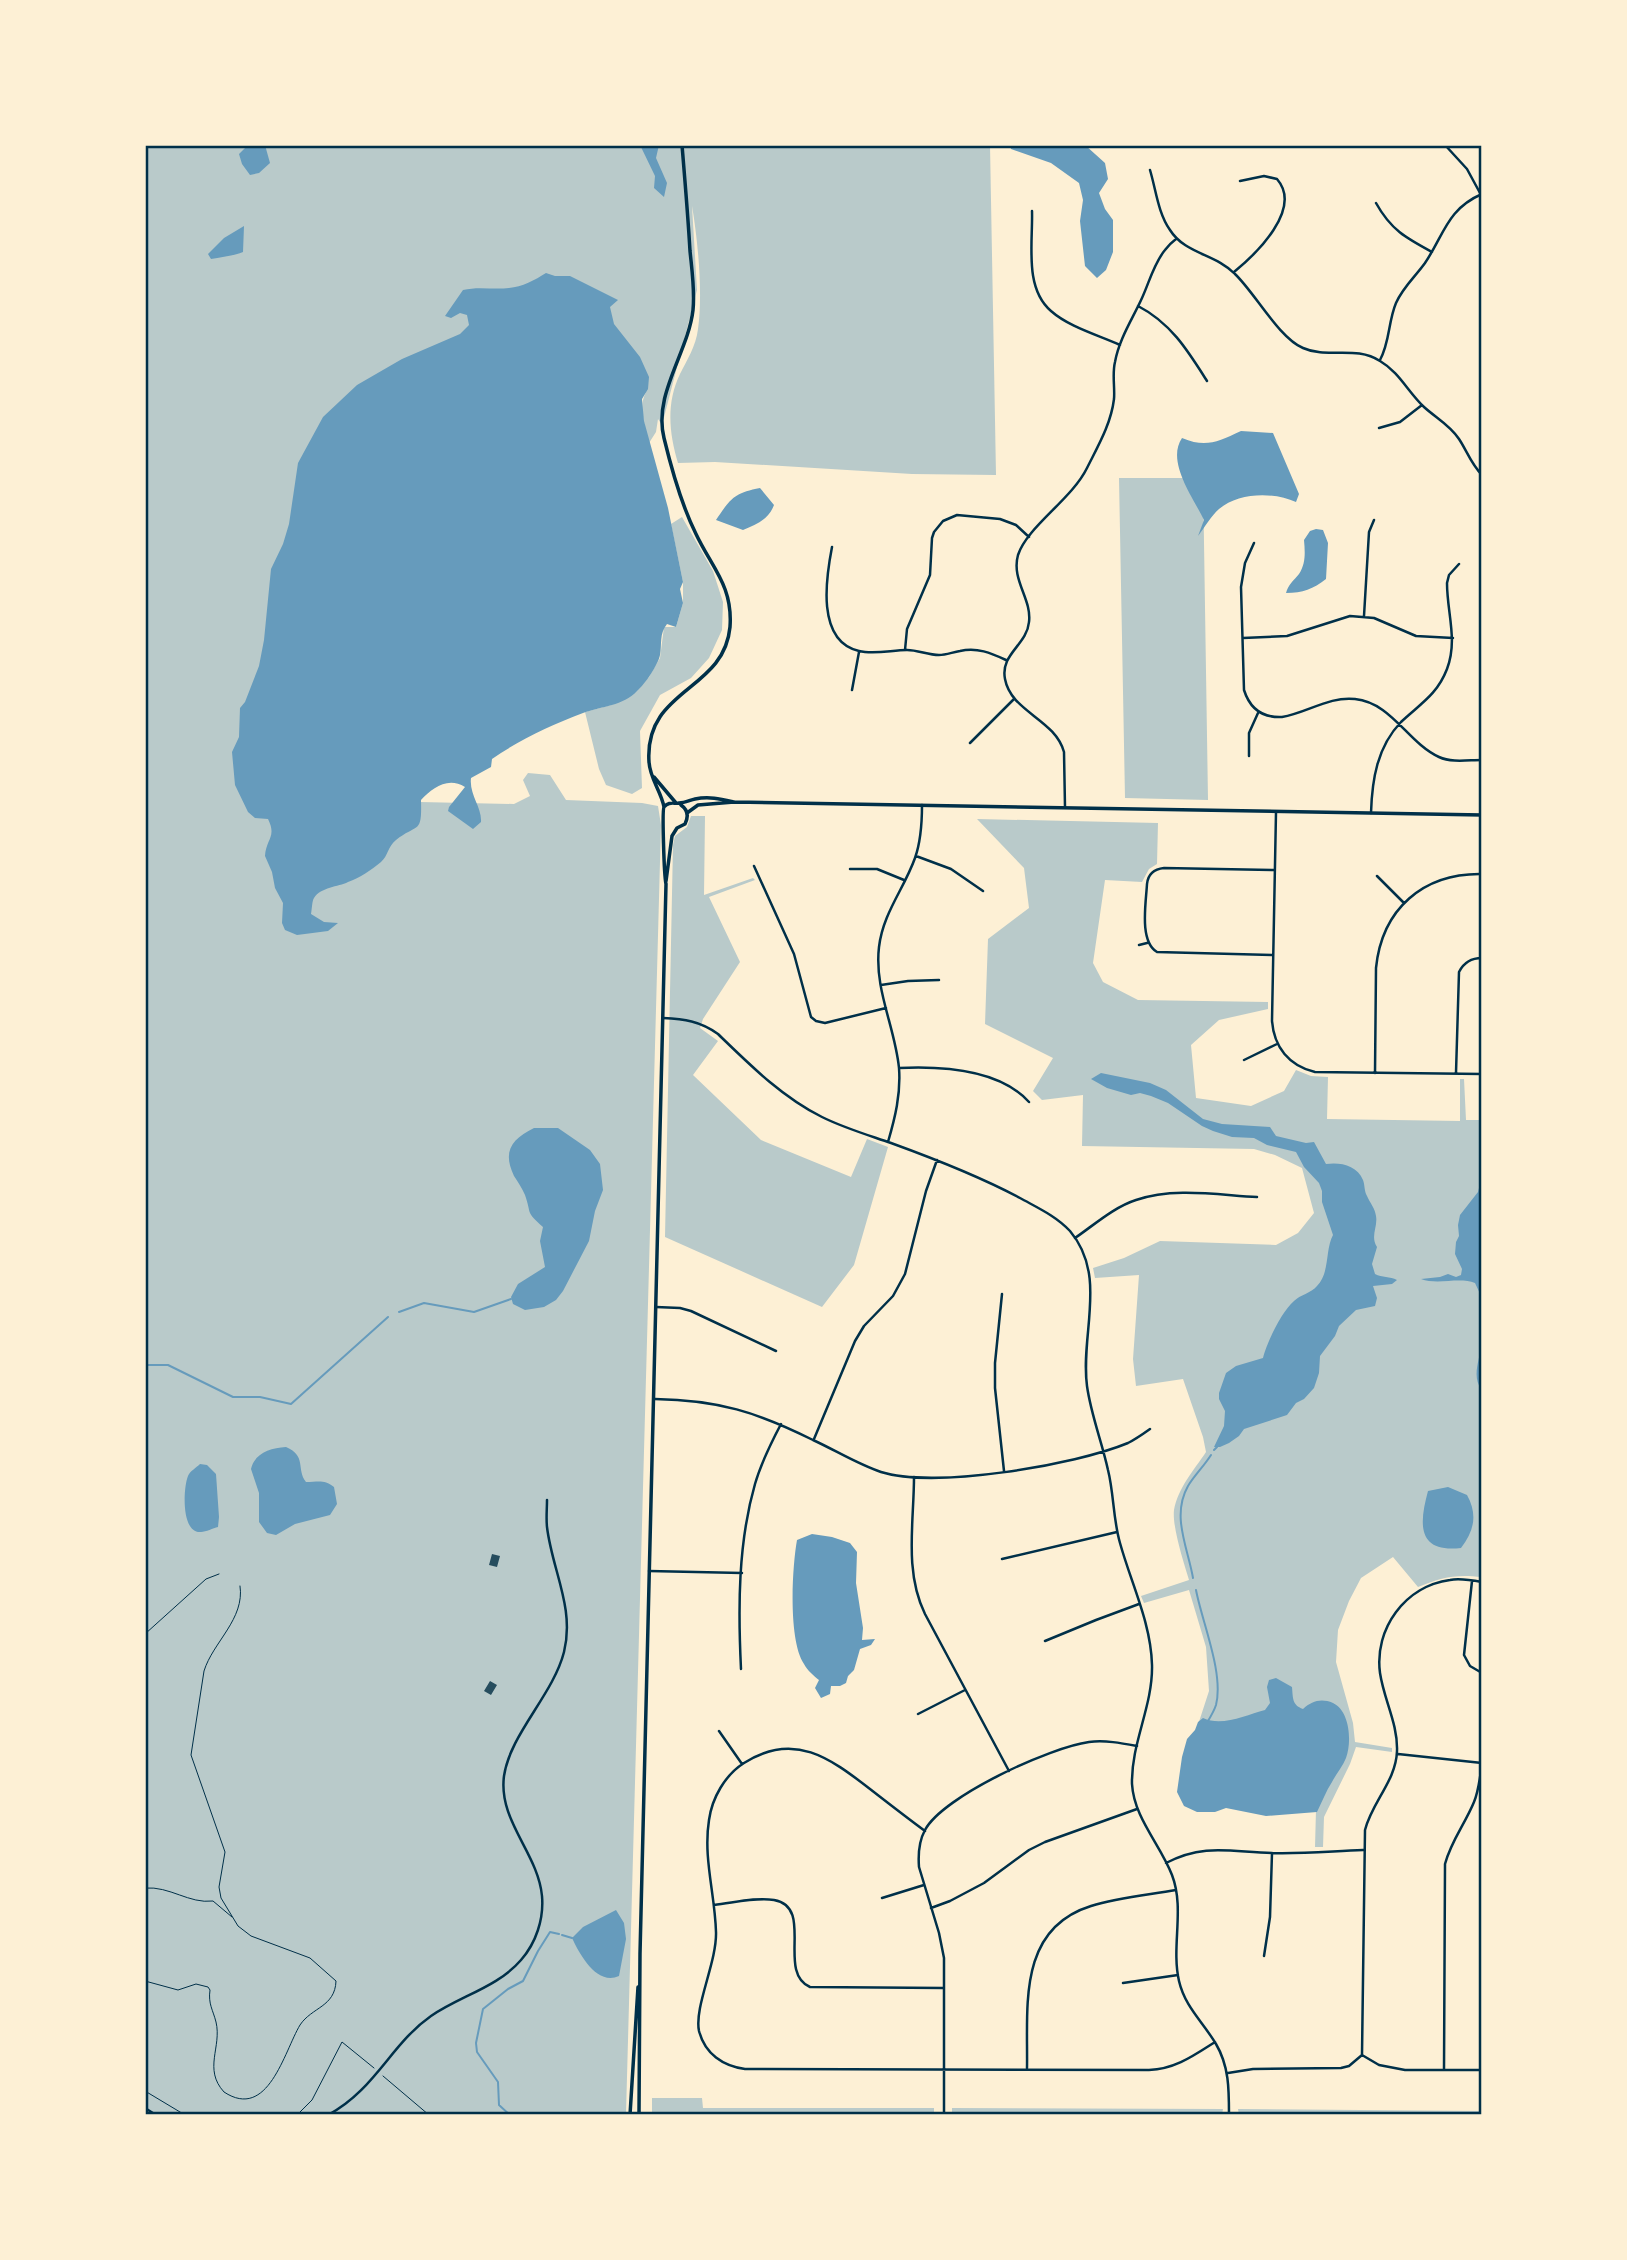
<svg xmlns="http://www.w3.org/2000/svg" width="1627" height="2260" viewBox="0 0 1627 2260" font-family="Poppins,sans-serif">
<style>
.green{fill:#b9caca}
.water{fill:#669bbc}
.lines{fill:none;stroke-linecap:round;stroke-linejoin:round}
.stream{stroke:#669bbc;stroke-width:2}
.building{fill:#264d5e}
.path{stroke:#003049;stroke-width:1}
.minor{stroke:#003049;stroke-width:2.5}
.tertiary{stroke:#003049;stroke-width:3.5}
.neatline{fill:none;stroke:#003049;stroke-width:2.5}
</style>
<rect width="100%" height="100%" fill="#fdf0d5"/>
<path class="green" d="M145,145H990L996,475L912,474L715,462L678,463C669,433 666,403 680,374C687,360 696,346 698,329C703,294 698,241 692,206L697,290L662,425L658,419L656,432L649,443C645,427 638,406 646,392L275,816L305,917L311,893L420,802L514,804L530,796L523,780L528,773L550,775L566,800L642,803L658,806L661,825L626,2114L145,2115Z
M1119,478H1203L1208,800L1125,798Z
M682,517L713,571L723,602L722,630L709,658L691,678L660,695L640,731L642,788L632,794L606,785L599,769L585,712L611,705L649,677L660,658L664,627H676L683,603V582L671,524Z
M691,816H705L704,895L753,878L755,880L709,897L740,962L703,1019L700,1028L718,1041L693,1075L761,1140L851,1177L867,1139L888,1147L854,1265L822,1307L665,1237L673,845L675,836L687,827Z
M977,819L1158,823L1157,864L1149,869L1142,882L1105,880L1093,963L1103,982L1138,1000L1268,1002V1009L1219,1020L1191,1045L1196,1098L1251,1106L1284,1091L1296,1070L1311,1076L1328,1077L1327,1119L1460,1121V1079H1464L1466,1120H1482V1577C1455,1574 1442,1577 1418,1587L1393,1557L1361,1578L1349,1601L1338,1630L1336,1662L1353,1723L1355,1742L1392,1748V1752L1356,1747L1350,1764L1324,1817L1323,1847H1315L1316,1810L1196,1731L1209,1691L1206,1647L1189,1590L1144,1603L1141,1596L1189,1580C1184,1563 1172,1527 1174,1510C1178,1488 1194,1470 1206,1452L1203,1437L1183,1379L1136,1386L1133,1359L1139,1275L1095,1278L1093,1268L1124,1258L1160,1241L1276,1245L1298,1233L1314,1213L1302,1168L1275,1155L1254,1149L1082,1146L1083,1095L1042,1100L1033,1091L1053,1058L985,1024L988,939L1029,908L1024,868Z
M652,2098H702L703,2108H934V2115H652Z
M952,2108L1223,2109L1222,2115H952Z
M1238,2109L1482,2111V2115H1239Z"/>
<path class="water" d="M248,145H265L270,163L259,173L250,175L242,164L239,154Z
M638,145H659L656,158L667,183L664,197L654,188L655,176L641,147Z
M1010,145H1085L1105,163L1108,179L1099,193L1105,209L1113,220V252L1106,270L1097,278L1085,266L1080,221L1083,200L1079,183L1051,163L1011,149Z
M244,226L243,252C234,256 221,257 211,259L208,254L224,238Z
M546,273L555,276H570L618,300L610,307L614,324L640,357L649,377L648,389L642,399L644,421L668,508L683,582L680,589L683,603L676,627L667,624C659,634 662,644 660,655C658,665 645,684 637,691C623,706 602,706 583,713C551,725 521,739 492,759L491,767L471,778C469,795 482,807 481,822L473,829L448,811L449,807L465,787C448,776 432,788 421,800C422,835 418,823 396,840C388,846 388,856 381,862C371,870 360,878 348,882C338,887 321,887 314,898C312,901 312,909 311,914L324,922L338,923L328,931L297,935L285,930L282,923L283,903L275,888L272,872L265,856C266,839 277,837 268,819L255,818L248,812L235,785L232,752L239,737L240,708L245,702L259,666L264,640L271,569L283,544L289,524L298,463L323,417L357,385L402,359L460,334L469,325L467,315L460,313L451,318L445,316L463,290C479,286 493,290 509,288C522,287 535,280 546,273Z
M1241,431L1273,433L1299,494L1296,502C1274,492 1239,492 1219,509C1211,516 1205,527 1198,536L1204,520C1193,497 1166,462 1182,438C1206,448 1217,442 1241,431Z
M760,488L774,505C769,519 757,524 743,530L716,520C731,498 734,493 760,488Z
M1316,529L1323,530L1328,543L1326,579C1313,589 1303,593 1286,593C1288,585 1294,580 1299,574C1306,563 1305,552 1304,540L1310,531Z
M1101,1073L1150,1083L1166,1090L1203,1119L1222,1124L1270,1127L1276,1136L1306,1143L1314,1142L1326,1164C1340,1162 1357,1165 1363,1180C1365,1185 1364,1191 1367,1196C1370,1203 1375,1208 1376,1216C1378,1227 1370,1236 1377,1247L1372,1264L1375,1274C1382,1278 1390,1276 1397,1280L1392,1284L1373,1286L1377,1298L1375,1306L1356,1310L1339,1326L1335,1336L1320,1356L1319,1373L1314,1388L1304,1399L1296,1403L1287,1415L1244,1429L1239,1436L1229,1443L1220,1447H1214L1224,1426L1225,1411L1219,1399V1393L1226,1373L1236,1366L1263,1358C1267,1342 1282,1311 1294,1301C1300,1295 1311,1293 1317,1286C1330,1273 1325,1250 1333,1235L1322,1202V1191L1319,1183L1304,1167L1296,1152L1267,1145L1254,1138L1232,1137L1213,1131L1202,1126L1168,1103L1151,1096L1140,1093L1131,1095L1107,1088L1091,1079Z
M534,1128H558L590,1150L600,1164L603,1190L595,1211L589,1241L563,1291L556,1300L544,1307L525,1310L513,1304L511,1297L518,1284L545,1267L540,1241L543,1227C525,1211 532,1215 525,1195C522,1188 518,1182 514,1176C502,1151 512,1139 534,1128Z
M1482,1176V1298L1475,1283C1460,1277 1437,1285 1421,1279L1440,1277L1448,1274L1456,1277L1461,1275L1462,1269L1455,1254L1456,1242L1459,1236L1458,1225L1460,1215L1478,1192Z
M1482,1326V1391C1471,1375 1480,1362 1481,1344C1481,1338 1480,1333 1482,1326Z
M286,1447C307,1456 296,1469 306,1482C318,1482 324,1479 334,1487L337,1504L330,1515L295,1524L276,1535L267,1533L259,1522V1493L251,1469C255,1453 270,1448 286,1447Z
M200,1464L207,1465L216,1474L219,1517L218,1527C213,1528 206,1532 201,1532C181,1534 183,1488 188,1476C190,1471 196,1468 200,1464Z
M1448,1487L1467,1495C1478,1515 1474,1531 1461,1548C1417,1553 1419,1524 1428,1491Z
M812,1534L832,1537L850,1543L857,1552L856,1583L863,1628L862,1640L875,1639L871,1645L860,1649L854,1670L848,1676L846,1683L840,1686H831L830,1694L821,1698L815,1688L819,1680C814,1676 807,1670 804,1664C788,1640 792,1568 797,1540Z
M1276,1678L1292,1687C1293,1698 1292,1705 1303,1709C1312,1701 1321,1698 1333,1703C1350,1711 1352,1742 1346,1758C1343,1766 1336,1774 1332,1782C1326,1791 1322,1802 1317,1812L1266,1816L1226,1808L1215,1812H1197L1184,1806L1177,1792L1182,1757L1187,1739L1195,1730L1198,1722L1203,1718C1222,1727 1246,1715 1265,1710L1270,1703L1267,1687L1269,1680Z
M616,1910L624,1923L626,1939L619,1976C597,1986 580,1955 572,1938L583,1927Z"/>
<g class="lines">
<path class="stream" d="M399,1312L424,1303L474,1312L511,1299
M145,1365H168L233,1397H260L291,1404L388,1317
M1214,1450L1217,1447
M1193,1578C1188,1548 1171,1516 1188,1486C1194,1476 1204,1466 1211,1455
M1196,1590C1202,1622 1224,1673 1216,1705C1214,1711 1211,1716 1208,1721
M562,1935L572,1938
M510,2115L499,2105L498,2082L477,2052L476,2043L483,2009L508,1989L523,1981L538,1951L550,1932L559,1934"/>
</g>
<path class="building" d="M492,1554L500,1556L497,1567L489,1565Z
M490,1681L497,1685L491,1695L484,1691Z"/>
<g class="lines">
<path class="path" d="M1481,1418H1482
M145,1634L206,1579L219,1574
M145,1888C170,1886 189,1904 213,1901L232,1917
M145,1981L178,1990L196,1984L208,1987L210,1990C208,2004 213,2010 216,2022C222,2047 203,2069 224,2092C268,2121 284,2052 300,2025C312,2007 335,2007 336,1981L310,1958L251,1936L238,1926L221,1898L219,1887L225,1852L191,1755L204,1671C213,1642 245,1619 240,1586
M383,2076L429,2115
M145,2091L185,2115
M297,2115L312,2100L342,2042L374,2068"/>
<path class="minor" d="M1445,145L1467,169L1480,193
M1150,170C1156,190 1158,213 1170,230C1185,254 1216,254 1235,274C1255,293 1279,338 1303,348C1327,359 1356,345 1380,361C1399,372 1408,392 1424,407C1436,418 1450,425 1459,439C1467,451 1471,464 1482,475
M1376,203C1391,230 1406,238 1432,252
M1032,211C1033,243 1024,288 1051,311C1069,327 1098,335 1120,345
M1234,272C1256,254 1303,209 1277,179L1264,176L1240,181
M1138,306C1171,323 1188,351 1207,381
M1380,360C1390,342 1388,322 1396,303C1403,287 1415,277 1425,263C1444,235 1447,209 1482,194
M1379,428L1400,422L1422,405
M1254,543L1245,563L1241,587L1244,690C1250,709 1262,718 1282,717C1307,713 1329,696 1355,699C1392,703 1407,742 1439,757C1452,763 1468,760 1482,760
M832,547C826,578 816,641 859,651C874,655 892,650 907,650C918,650 928,655 939,655C946,655 953,652 960,651C977,647 991,653 1006,660
M1364,616L1369,532L1374,520
M1243,638L1287,636L1350,616L1374,618L1416,636L1453,638
M905,650L907,629L930,575L932,538L934,532L943,521L957,515L1000,519L1016,525L1029,537
M852,690L859,652
M970,743L1014,699
M1249,756V733L1258,713
M1065,807L1064,752C1055,719 1011,712 1005,679C1000,654 1027,645 1029,622C1032,599 1011,580 1018,555C1027,527 1072,499 1087,468C1098,446 1111,424 1114,399C1115,387 1112,374 1115,362C1119,339 1133,318 1142,298C1149,283 1154,263 1165,250C1168,246 1172,242 1176,239
M1276,812L1272,1021C1274,1047 1289,1066 1315,1072L1482,1074
M1371,813C1372,780 1377,747 1401,722C1420,704 1437,695 1447,669C1458,640 1447,613 1447,583L1449,575L1459,564
M916,856L951,869L983,891
M754,866L794,954L811,1017L816,1021L825,1023L886,1008
M850,869H877L904,880
M1377,876L1404,903
M1139,945L1147,943
M1273,955L1157,952C1139,941 1146,903 1147,884C1148,874 1155,869 1164,868L1274,870
M881,985L908,981L939,980
M663,1018C684,1019 700,1021 718,1034C750,1065 782,1097 822,1117C844,1128 868,1135 891,1143C935,1159 979,1176 1020,1198C1038,1208 1056,1216 1070,1231C1108,1276 1080,1334 1087,1386C1091,1415 1102,1442 1108,1470C1114,1494 1113,1519 1120,1543C1131,1583 1151,1623 1152,1665C1153,1706 1131,1743 1132,1784C1134,1818 1160,1844 1172,1875C1185,1909 1171,1946 1179,1981C1185,2007 1203,2022 1216,2044C1229,2066 1229,2089 1229,2115
M1244,1060L1277,1044
M899,1068C941,1066 999,1069 1029,1102
M1375,1073L1376,968C1382,909 1423,873 1482,874
M1456,1073L1459,972C1464,962 1471,958 1482,958
M888,1142C895,1118 901,1094 899,1068C895,1027 874,989 879,947C883,913 904,889 915,858C921,841 922,822 922,805
M1075,1238C1094,1225 1114,1207 1136,1200C1174,1187 1218,1195 1257,1197
M1002,1294L995,1363V1388L1004,1471
M656,1307L680,1308L691,1311L776,1351
M655,1399C718,1400 757,1412 813,1440C835,1450 857,1464 881,1472C935,1489 1075,1465 1128,1443C1136,1439 1143,1434 1150,1429
M814,1439L855,1341L864,1326L893,1296L905,1274L926,1191L937,1160
M914,1477C914,1522 904,1571 925,1614L1009,1771
M1002,1559L1117,1532
M649,1571L742,1573
M1472,1581L1464,1655L1470,1666L1482,1673
M1045,1641L1096,1620L1139,1604
M741,1669C738,1608 738,1543 755,1484C761,1463 771,1443 781,1424
M918,1714L965,1690
M719,1731L742,1764
M1398,1754L1482,1763C1480,1777 1479,1790 1474,1802C1465,1824 1451,1841 1445,1864L1444,2070
M925,1831C906,1817 888,1803 870,1789C830,1758 794,1731 744,1763C725,1775 712,1798 709,1820C703,1858 715,1894 716,1932C717,1962 694,2007 699,2031C705,2054 723,2066 745,2069L1149,2070C1175,2069 1193,2056 1215,2042
M1166,1863C1204,1843 1231,1852 1272,1853C1302,1854 1333,1851 1363,1850
M882,1898L924,1885
M714,1905C733,1903 755,1897 774,1900C815,1907 776,1972 810,1987L944,1988
M931,1908L950,1901L984,1883L1029,1850L1045,1842L1137,1809
M1264,1956L1270,1917L1272,1853
M1123,1983L1178,1975
M1362,2055L1365,1830C1372,1802 1396,1781 1397,1751C1398,1724 1384,1700 1380,1673C1374,1629 1405,1586 1450,1580C1460,1578 1471,1580 1482,1582
M1027,2068C1028,2007 1017,1929 1091,1906C1118,1898 1148,1895 1176,1890
M1228,2073L1253,2069L1341,2068L1349,2066L1362,2055L1379,2065L1405,2070H1482
M145,2108L156,2115
M328,2115C375,2090 391,2044 431,2016C460,1996 498,1987 521,1960C536,1943 544,1919 542,1896C538,1853 498,1821 504,1776C510,1734 553,1695 564,1652C575,1608 552,1570 547,1527C546,1518 547,1509 547,1500
M944,2115V1958L939,1933L919,1867C918,1854 919,1841 925,1830C943,1796 1051,1747 1089,1742C1105,1740 1121,1743 1137,1746"/>
<path class="tertiary" d="M654,777L676,803
M664,807C661,791 650,779 649,762C644,688 724,692 730,627C733,586 712,568 696,534C683,508 671,467 664,438C653,394 688,353 693,310C695,291 692,271 690,251C688,216 685,181 682,145
M687,813L698,805L734,802L1482,815
M666,881L672,836L677,828L685,824C689,816 688,810 681,805
M630,2115L638,1987
M639,2115L640,1954L666,884C664,875 662,810 664,807C669,801 674,804 679,803C685,803 690,800 695,799C709,796 721,799 734,802"/>
</g>
<rect width="1627" height="2260" fill="none" stroke="#fdf0d5" stroke-width="294"/>
<rect x="147" y="147" width="1333" height="1966" class="neatline"/>
</svg>
